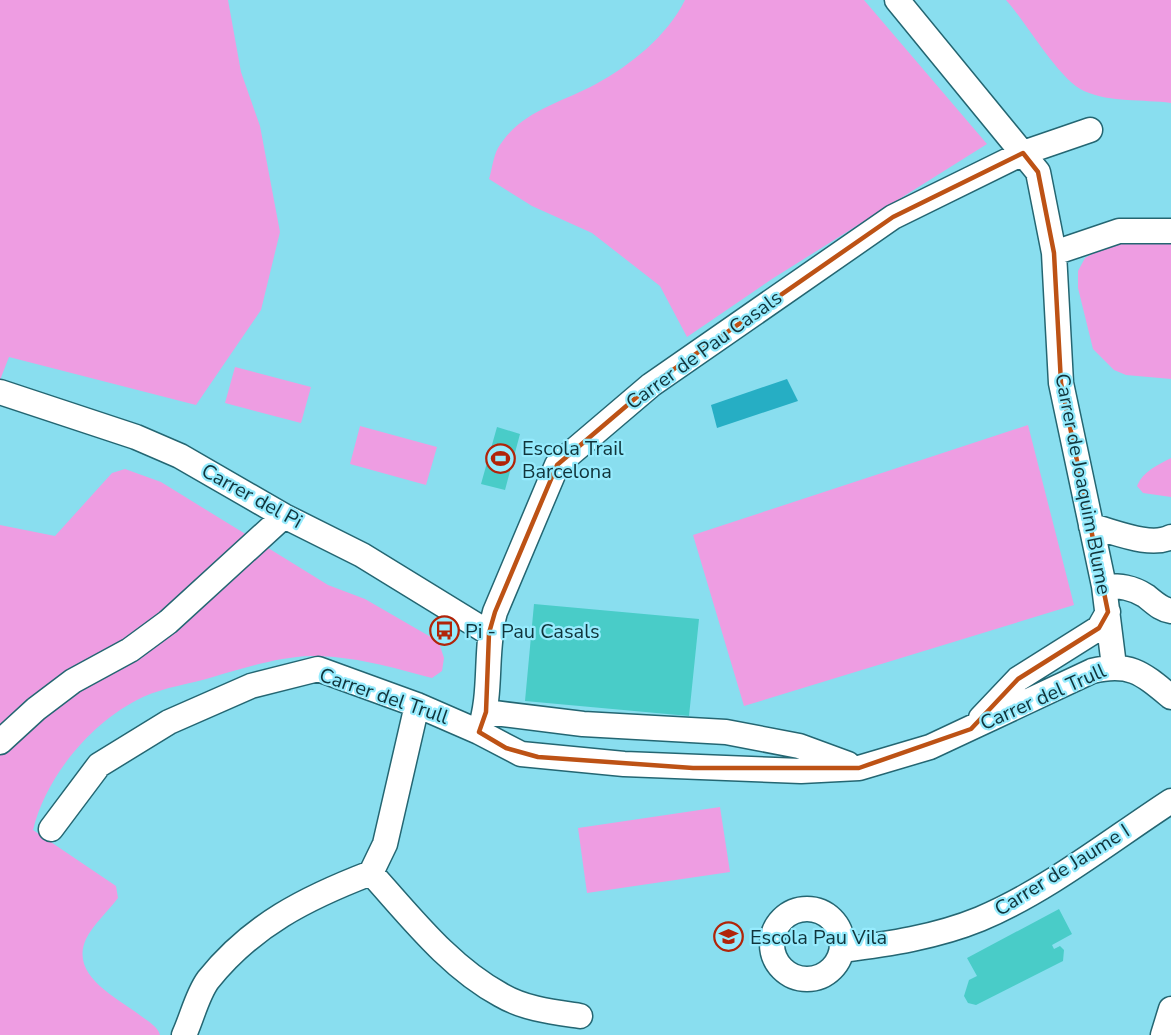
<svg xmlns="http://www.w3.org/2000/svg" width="1171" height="1035" viewBox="0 0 1171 1035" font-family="'Nunito Sans',sans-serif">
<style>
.green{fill:#ee9de2}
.water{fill:#26aec4}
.building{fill:#49ccc8}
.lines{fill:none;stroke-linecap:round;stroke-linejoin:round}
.minor-casing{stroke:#246672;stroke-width:27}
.minor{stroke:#fff;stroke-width:24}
.marked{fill:none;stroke:#bd5215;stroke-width:4.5;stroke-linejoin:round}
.labels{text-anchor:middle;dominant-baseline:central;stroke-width:4.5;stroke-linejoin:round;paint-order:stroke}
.street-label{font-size:20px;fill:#10343b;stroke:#96ebfd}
.poi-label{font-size:20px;fill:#10343b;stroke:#96ebfd;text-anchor:start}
</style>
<rect width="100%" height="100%" fill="#89deef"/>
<path class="green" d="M0,0H228L241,72L260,126L280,232L261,310L196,405L9,357L0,380Z
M685,0H864L987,144L772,279L687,337L660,286L592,233L532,206L489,179C492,170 493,157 498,148C520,111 561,103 596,84C631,65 667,36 685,0Z
M1006,0H1171V103C1143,99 1111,103 1084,91C1059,80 1026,22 1006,0Z
M1112,243H1171V379L1126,375L1114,370L1093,349L1078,288V271L1085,258Z
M235,367L311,387L301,423L225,403Z
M1028,425L1074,605L744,706L693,535Z
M360,426L437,447L426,485L350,464Z
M1171,458V497L1143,493L1137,486C1143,471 1158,465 1171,458Z
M125,469L161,482L328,585L365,599L429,636L439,643L444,658L442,671L432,678C391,667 354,656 311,656C278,657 244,668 213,677C190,684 165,687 143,697C92,721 46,776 33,830L116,886L118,898C108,911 93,925 86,939C69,976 118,998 141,1016C148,1021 158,1027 160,1035H0V525L55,536L112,473Z
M720,807L730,872L587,893L578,828Z"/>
<path class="water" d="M787,379L798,401L717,428L711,405Z"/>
<path class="building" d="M497,427L520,434L505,490L481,484Z
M534,604L699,619L689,716L525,701Z
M1059,909L1072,934L1052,945L1054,949L1060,946L1064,950L1063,961L976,1005L968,1003L964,996L969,980L977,976L967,958Z"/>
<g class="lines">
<defs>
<path id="minor" d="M897,0L1038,172L1054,253L1061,383L1104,586L1114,666
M1054,253L1119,231H1171
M0,392L136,437L180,456L284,516L362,555L489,633
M1091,526C1113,531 1150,548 1171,537
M1104,586C1120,586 1132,587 1146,596C1155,603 1160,609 1171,611
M486,712L583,724L726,732L799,746L848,764
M981,718L1018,679L1099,628L1108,612
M479,732C493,693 484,651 495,612L557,465L651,385L893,217L1023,153L1090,130
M0,742L36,709L73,681L130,650L168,622L284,516
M51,829L99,765L169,722L251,686L318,669L417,705L479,732L521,754L624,764L801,771L859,768L930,747L1092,671C1130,662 1142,673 1171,697
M371,873C410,916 449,967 501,995C525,1009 553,1012 580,1016
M772 944a35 35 0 1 1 70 0a35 35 0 1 1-70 0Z
M842,950C889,944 936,937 980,919C1047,891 1111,840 1171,801
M184,1035C192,1018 197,995 208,980C252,925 306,898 371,873L385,844L417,705
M1163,1035L1171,1009"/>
</defs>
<use href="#minor" class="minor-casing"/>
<use href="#minor" class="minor"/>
</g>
<path class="marked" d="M1023,153L1038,172L1054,253L1061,383L1108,612L1099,628L1018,679L971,729L859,768H693L538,757L506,748L479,732L486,712L489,633L495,612L557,465L651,385L893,217Z"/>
<defs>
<symbol id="stadium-ring" viewBox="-11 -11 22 22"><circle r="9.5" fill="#96ebfd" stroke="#b12409" stroke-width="1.5"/><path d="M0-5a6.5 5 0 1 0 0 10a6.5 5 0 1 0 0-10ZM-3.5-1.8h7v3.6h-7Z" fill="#b12409"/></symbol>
<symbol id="bus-ring" viewBox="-11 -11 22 22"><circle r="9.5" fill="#96ebfd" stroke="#b12409" stroke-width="1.5"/><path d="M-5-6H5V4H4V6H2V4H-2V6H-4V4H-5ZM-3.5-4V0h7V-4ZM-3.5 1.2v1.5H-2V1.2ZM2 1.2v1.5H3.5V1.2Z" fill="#b12409"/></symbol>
<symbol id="school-ring" viewBox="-11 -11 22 22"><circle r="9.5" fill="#96ebfd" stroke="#b12409" stroke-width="1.5"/><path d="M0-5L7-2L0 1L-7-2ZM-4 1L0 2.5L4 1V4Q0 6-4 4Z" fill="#b12409"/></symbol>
</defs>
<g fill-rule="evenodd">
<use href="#stadium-ring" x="484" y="442" width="33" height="33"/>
<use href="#bus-ring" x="428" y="614" width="33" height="33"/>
<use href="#school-ring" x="712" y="920" width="33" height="33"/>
</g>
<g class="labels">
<g class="street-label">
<text transform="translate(704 350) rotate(-36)">Carrer de Pau Casals</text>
<text transform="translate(1083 484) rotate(79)">Carrer de Joaquim Blume</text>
<text transform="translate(252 496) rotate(29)">Carrer del Pi</text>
<text transform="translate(384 696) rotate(19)">Carrer del Trull</text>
<text transform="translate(1043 697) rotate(-24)">Carrer del Trull</text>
<text transform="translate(1062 870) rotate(-32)">Carrer de Jaume I</text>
</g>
<g class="poi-label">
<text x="522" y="448">Escola Trail<tspan x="522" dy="23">Barcelona</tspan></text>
<text x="465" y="631">Pi - Pau Casals</text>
<text x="750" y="937">Escola Pau Vila</text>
</g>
</g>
</svg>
